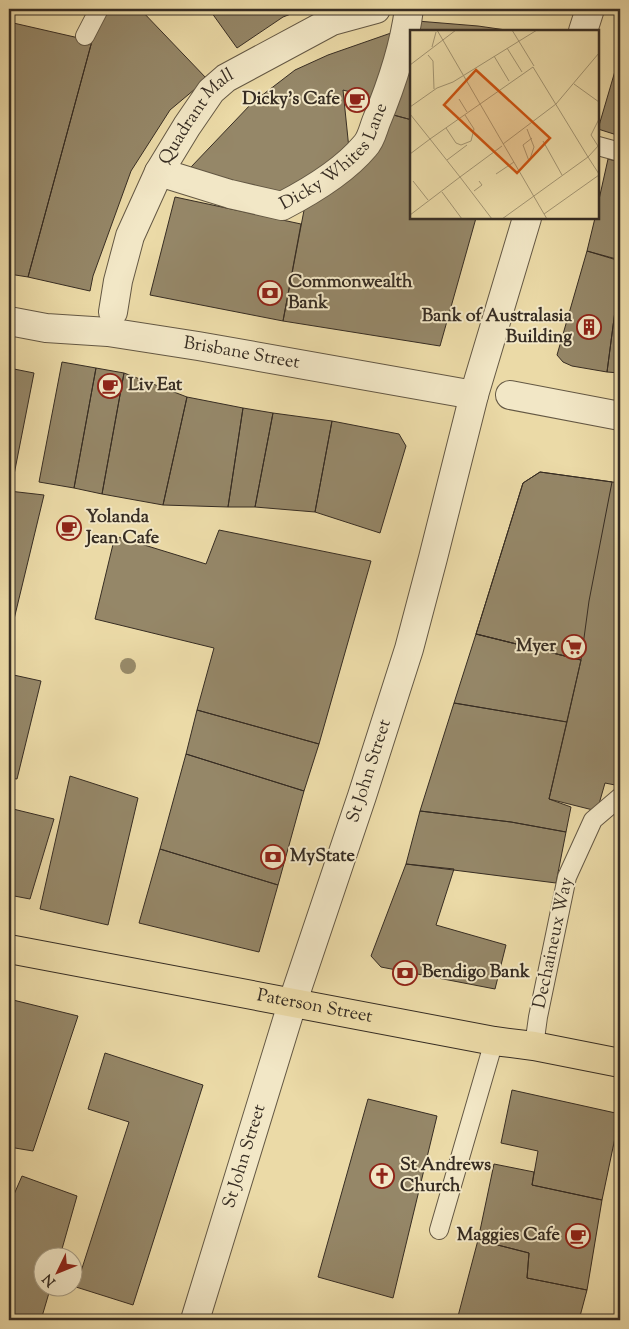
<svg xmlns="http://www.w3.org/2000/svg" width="629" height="1329" viewBox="0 0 629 1329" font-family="'Sorts Mill Goudy',serif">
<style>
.building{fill:#958768;stroke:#372d23}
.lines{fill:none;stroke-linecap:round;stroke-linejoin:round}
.lane-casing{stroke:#645844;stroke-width:20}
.street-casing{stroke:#645844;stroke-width:30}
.highway-casing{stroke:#372d23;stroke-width:30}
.lane{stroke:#f2e7c6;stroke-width:18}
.street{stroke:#f2e7c6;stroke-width:28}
.highway{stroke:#ebdaa7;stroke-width:28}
.tree{fill:#988b6a}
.labels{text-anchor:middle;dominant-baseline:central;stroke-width:4;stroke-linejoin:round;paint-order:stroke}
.poi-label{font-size:18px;font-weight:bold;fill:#372d23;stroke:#f2e7c6;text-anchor:start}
.street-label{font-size:18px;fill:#372d23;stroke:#f2e7c6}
.inset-road{fill:none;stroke:#a39572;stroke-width:1}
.view{fill:#cd520f;fill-opacity:0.15;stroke:#cd520f;stroke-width:2.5}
.inset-edge{fill:none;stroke:#372d23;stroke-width:2.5}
</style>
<rect width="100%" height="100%" fill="#ebdaa7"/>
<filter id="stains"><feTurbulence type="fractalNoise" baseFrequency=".004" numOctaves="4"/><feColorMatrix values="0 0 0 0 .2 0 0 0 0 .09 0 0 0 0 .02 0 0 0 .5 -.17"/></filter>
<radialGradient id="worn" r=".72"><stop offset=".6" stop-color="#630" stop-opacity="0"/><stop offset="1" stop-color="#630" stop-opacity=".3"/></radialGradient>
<path class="building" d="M107,9H140L207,79L170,110L131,171L93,276L90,291L28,277L92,41Z
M209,9H304L283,17L237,48Z
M417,21L478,26L513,31H414Z
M9,22L92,41L28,277L9,274Z
M391,33L375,99L343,90L349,149L277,197L196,177L191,167L252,103L295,70L328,55Z
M412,37V120L386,113Z
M620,54V136L598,129Z
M386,113L412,120V218H476L440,346L283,321L305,205Z
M608,159L620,162V260L587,251L595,218H598V204Z
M175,197L301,224L283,321L150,295Z
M587,251L620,261V310L615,311L607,372L572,366L563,362L557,355Z
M620,310V373L607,372L615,311Z
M62,362L96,368L74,488L39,482Z
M9,368L34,373L11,490H9Z
M96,368L124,373L102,494L74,488Z
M124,373L187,397L163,505L102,494Z
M187,397L243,408L228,507L163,505Z
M243,408L273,413L255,507H228Z
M273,413L332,421L315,512L255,507Z
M332,421L399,434L406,446L380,533L315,512Z
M540,472L620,483V786L605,783L597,811L549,799L581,660L476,634L523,483Z
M540,472L612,482L589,601L581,660L476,634L523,483Z
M9,491L44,495L9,640Z
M219,530L371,561L319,744L197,710L214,648L95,619L115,536L206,564Z
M476,634L581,660L567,722L454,703Z
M9,674L41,681L17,779L9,778Z
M454,703L567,722L549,799L571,807L566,832L511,822L420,811Z
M197,710L319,744L304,791L186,754Z
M186,754L304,791L278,885L160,849Z
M70,776L138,798L108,925L40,909Z
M9,808L54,819L30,899L9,895Z
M420,811L511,822L566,832L556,883L406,864Z
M160,849L278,885L259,952L139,923Z
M406,864L454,869L436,925L506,945L495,989L381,967L371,956Z
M9,999L78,1016L33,1151L9,1147Z
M105,1053L203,1085L133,1305L76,1287L129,1122L88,1109Z
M512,1090L620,1114L602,1200L532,1185L538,1151L501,1143Z
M368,1099L437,1116L393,1298L318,1277Z
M494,1164L534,1172L532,1185L602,1200L587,1290L527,1278L529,1253L478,1240Z
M22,1176L77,1196L60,1256H42V1286H51L41,1320H20L9,1317V1199H12Z
M478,1240L529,1253L527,1278L587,1290L579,1320H457Z"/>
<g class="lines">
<defs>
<path id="lane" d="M85,36L99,9
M598,146L620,152
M534,1046L538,1017L567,877L593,820L620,797
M439,1230L494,1041"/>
<g id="street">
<path d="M583,31L590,9"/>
<path id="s1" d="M159,172L230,194L282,206C309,192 345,170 365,146C371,140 373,130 376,122C391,86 404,48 409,9"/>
<path id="s2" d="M113,312L118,281L130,236L159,172L187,126L211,91L226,78L332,21L376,9"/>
<path id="s3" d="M9,321L46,328L108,332L198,346L474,395"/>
<path d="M510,395L620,416"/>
<path id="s4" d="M195,1320L292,1004L362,796L409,649L433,558L474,395L527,218"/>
</g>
<g id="highway">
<path id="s5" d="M9,949L494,1041L534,1046L620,1063"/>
</g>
</defs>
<use href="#lane" class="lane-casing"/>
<use href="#street" class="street-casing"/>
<use href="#highway" class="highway-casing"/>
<use href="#lane" class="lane"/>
<use href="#street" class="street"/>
<use href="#highway" class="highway"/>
</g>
<circle class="tree" cx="128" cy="666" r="8"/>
<defs>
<symbol id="cafe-ring" viewBox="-11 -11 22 22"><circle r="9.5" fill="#f2e7c6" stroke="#8f2418" stroke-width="1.5"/><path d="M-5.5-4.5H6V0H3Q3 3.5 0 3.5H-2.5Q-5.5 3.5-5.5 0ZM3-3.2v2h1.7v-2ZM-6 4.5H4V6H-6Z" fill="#8f2418"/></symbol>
<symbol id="bank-ring" viewBox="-11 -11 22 22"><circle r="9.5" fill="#f2e7c6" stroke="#8f2418" stroke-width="1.5"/><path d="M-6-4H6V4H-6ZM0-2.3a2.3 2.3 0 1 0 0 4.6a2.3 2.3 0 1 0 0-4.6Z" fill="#8f2418"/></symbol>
<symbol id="building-ring" viewBox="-11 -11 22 22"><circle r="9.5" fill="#f2e7c6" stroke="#8f2418" stroke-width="1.5"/><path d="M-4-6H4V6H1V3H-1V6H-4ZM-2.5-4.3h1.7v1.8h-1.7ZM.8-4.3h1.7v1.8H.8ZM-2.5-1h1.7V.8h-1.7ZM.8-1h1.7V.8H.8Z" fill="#8f2418"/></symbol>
<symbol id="supermarket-ring" viewBox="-11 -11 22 22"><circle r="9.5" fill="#f2e7c6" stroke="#8f2418" stroke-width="1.5"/><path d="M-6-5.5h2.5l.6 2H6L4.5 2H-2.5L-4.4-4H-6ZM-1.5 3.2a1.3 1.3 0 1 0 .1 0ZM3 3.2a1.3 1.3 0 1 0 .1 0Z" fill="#8f2418"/></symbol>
<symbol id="church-ring" viewBox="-11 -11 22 22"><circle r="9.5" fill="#f2e7c6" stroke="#8f2418" stroke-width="1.5"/><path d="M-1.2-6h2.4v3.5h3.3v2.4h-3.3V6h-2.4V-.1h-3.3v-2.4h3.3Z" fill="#8f2418"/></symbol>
</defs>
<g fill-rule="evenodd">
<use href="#cafe-ring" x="343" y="86" width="28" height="28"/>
<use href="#bank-ring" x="256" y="279" width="28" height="28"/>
<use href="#building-ring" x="575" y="313" width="28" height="28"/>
<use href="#cafe-ring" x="96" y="372" width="28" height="28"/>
<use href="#cafe-ring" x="55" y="514" width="28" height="28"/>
<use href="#supermarket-ring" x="560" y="633" width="28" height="28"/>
<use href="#bank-ring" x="259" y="843" width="28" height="28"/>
<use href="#bank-ring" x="391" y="959" width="28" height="28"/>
<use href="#church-ring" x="368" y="1162" width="28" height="28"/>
<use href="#cafe-ring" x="564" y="1222" width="28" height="28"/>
</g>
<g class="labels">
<g class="poi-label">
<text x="340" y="100" text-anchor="end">Dicky's Cafe</text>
<text x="288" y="283">Commonwealth<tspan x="288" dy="21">Bank</tspan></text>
<text x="572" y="317" text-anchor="end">Bank of Australasia<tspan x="572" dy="21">Building</tspan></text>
<text x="128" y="386">Liv Eat</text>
<text x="86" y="518">Yolanda<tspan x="86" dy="21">Jean Cafe</tspan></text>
<text x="556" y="647" text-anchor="end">Myer</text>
<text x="290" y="857">MyState</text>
<text x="422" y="973">Bendigo Bank</text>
<text x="400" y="1166">St Andrews<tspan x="400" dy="21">Church</tspan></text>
<text x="560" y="1236" text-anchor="end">Maggies Cafe</text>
</g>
<g class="street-label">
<text stroke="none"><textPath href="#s2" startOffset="215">Quadrant Mall</textPath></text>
<text stroke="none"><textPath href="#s1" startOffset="202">Dicky Whites Lane</textPath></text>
<text stroke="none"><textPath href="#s3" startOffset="235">Brisbane Street</textPath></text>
<text stroke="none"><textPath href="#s4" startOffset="576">St John Street</textPath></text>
<text transform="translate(554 943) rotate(-78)">Dechaineux Way</text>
<text stroke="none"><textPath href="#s5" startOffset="311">Paterson Street</textPath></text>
<text stroke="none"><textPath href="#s4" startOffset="171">St John Street</textPath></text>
</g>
</g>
<g transform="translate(410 30)">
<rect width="189" height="189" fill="#ebdaa7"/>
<path class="inset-road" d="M27,0L137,189M102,0L124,36M22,17L26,2M97,18L112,42M18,25L23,31L24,59M84,26L99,51M0,35L46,0M164,54L189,72M49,69L57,82M146,74L189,23M0,77L27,58L43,52L127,0M0,84L20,109L0,124M36,98L46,113L51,115L61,111L64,99L55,85M133,111L152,145M93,114L146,74M189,115L178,127L189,144M188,116L181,105L189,89M37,130L57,115M119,131L113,115L122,108M111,138L120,129L124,117L117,99M86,144L104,132M3,151L18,170M64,161L72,155L69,151M32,162L52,189M134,184L189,145M0,185L50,147L20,109L123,37L178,127L92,189M82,189L50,147L92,116"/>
<path class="view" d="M66,40L140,108L107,143L34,75Z"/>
<rect width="189" height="189" class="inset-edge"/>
</g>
<rect width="629" height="1329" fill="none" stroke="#ebdaa7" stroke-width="30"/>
<rect x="10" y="10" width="609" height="1309" fill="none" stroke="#372d23" stroke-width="2.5"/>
<rect x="15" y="15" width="599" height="1299" fill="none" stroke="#372d23"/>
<g transform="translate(58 1272) rotate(227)"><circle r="24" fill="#f2e7c6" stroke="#a79d85"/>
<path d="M0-4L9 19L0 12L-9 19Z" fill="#8f2418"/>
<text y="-8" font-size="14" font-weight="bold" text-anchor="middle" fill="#372d23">N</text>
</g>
<rect width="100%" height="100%" filter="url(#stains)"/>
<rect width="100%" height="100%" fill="url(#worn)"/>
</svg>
